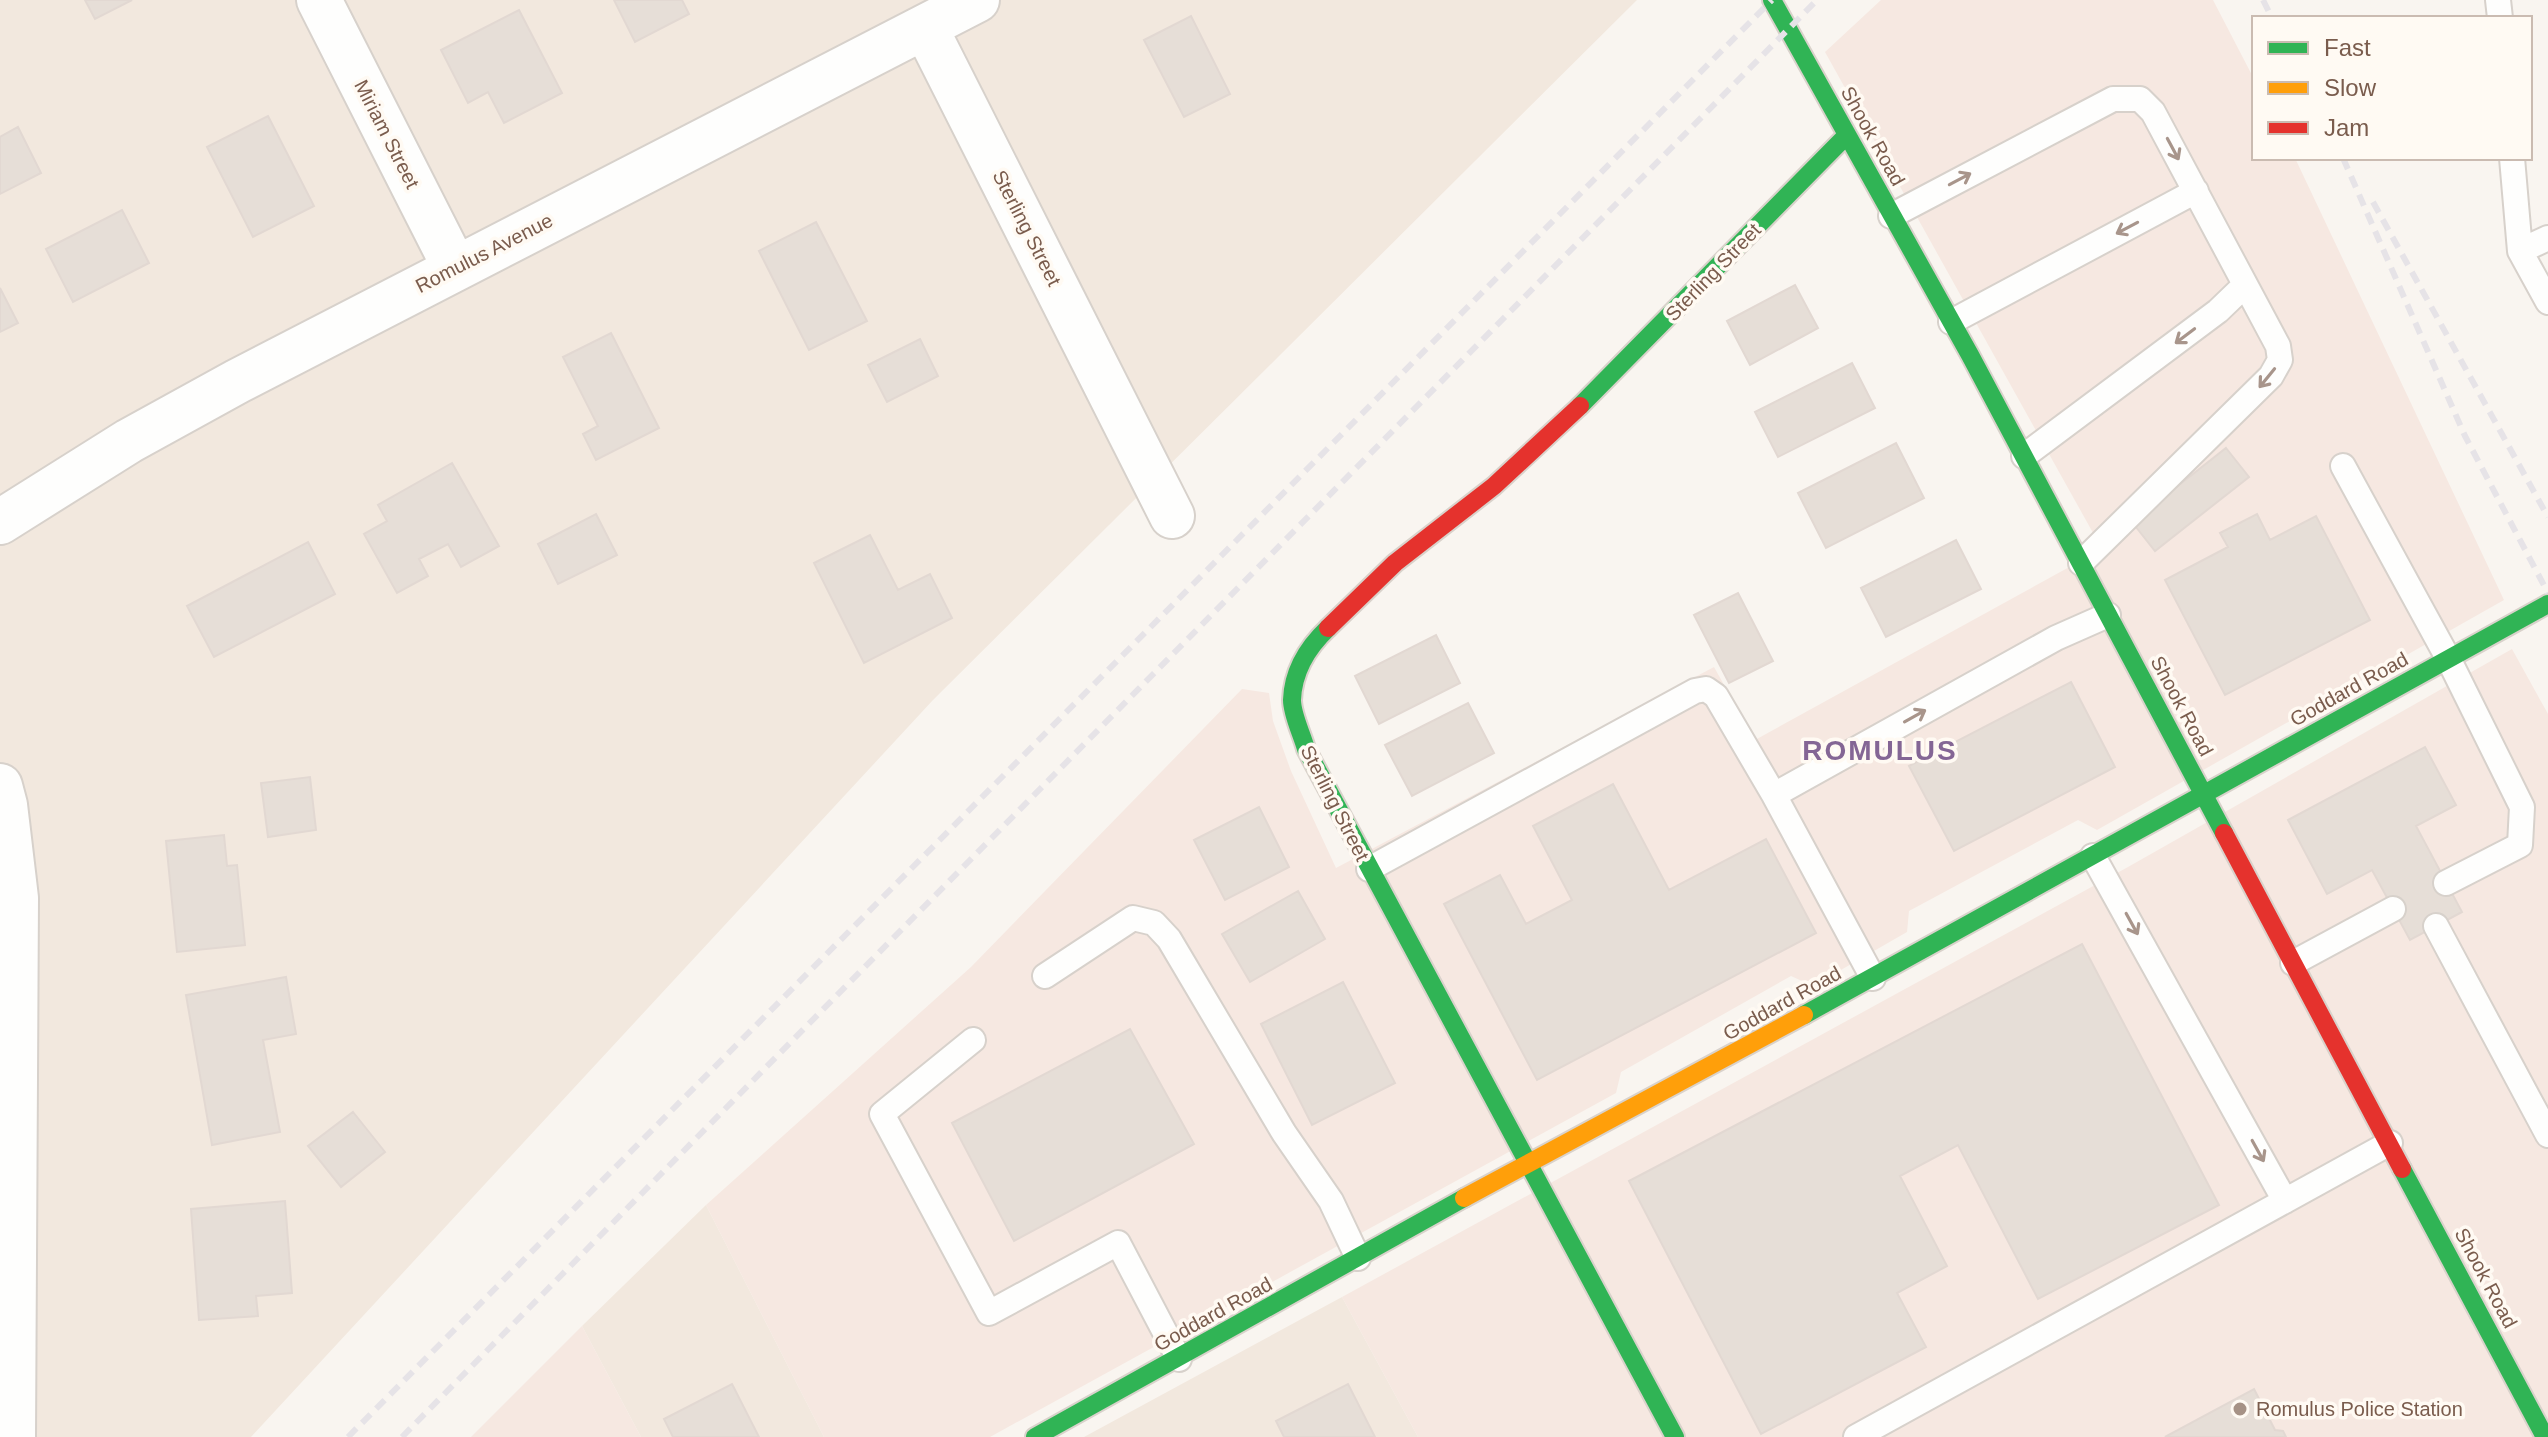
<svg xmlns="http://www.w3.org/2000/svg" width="2548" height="1437" viewBox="0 0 2548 1437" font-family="Helvetica,sans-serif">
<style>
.residential{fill:#f2e8de}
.commercial{fill:#f6e8e1}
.building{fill:#e6ded7;stroke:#e2d8d2;stroke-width:2}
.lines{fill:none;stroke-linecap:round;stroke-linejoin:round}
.lane-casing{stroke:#d7d1cb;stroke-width:28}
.street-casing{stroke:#d7d1cb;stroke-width:48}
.fast-casing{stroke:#d9d2cb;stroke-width:22}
.slow-casing{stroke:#d9d2cb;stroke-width:22}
.jam-casing{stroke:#d9d2cb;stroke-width:22}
.lane{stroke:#fefefd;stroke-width:24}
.street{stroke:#fefefd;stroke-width:44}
.fast{stroke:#30b455;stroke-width:18}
.slow{stroke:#ff9f0a;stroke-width:18}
.jam{stroke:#e5322d;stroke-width:18}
.rail{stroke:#e6e3e7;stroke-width:6;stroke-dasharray:12 8;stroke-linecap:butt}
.oneway{stroke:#a8958b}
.poi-dot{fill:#a69286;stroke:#fffaf3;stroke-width:3}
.labels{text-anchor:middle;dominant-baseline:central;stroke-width:7;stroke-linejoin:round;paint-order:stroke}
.street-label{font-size:20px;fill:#7a5c4d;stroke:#fffaf3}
.poi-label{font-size:20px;fill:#7a5c4d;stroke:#fffaf3;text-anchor:start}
.district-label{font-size:28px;font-weight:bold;letter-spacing:2px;fill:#846695;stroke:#fffaf3}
</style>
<rect width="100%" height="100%" fill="#f9f5f0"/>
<path class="residential" d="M0,0H1637L933,700L251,1437H0Z
M706,1205L824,1437H641L582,1326Z
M1342,1297L1418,1437H1084Z"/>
<path class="commercial" d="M1881,0H2213L2254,79V158H2295L2504,600L2097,830L2078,820L1909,911L1907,932L1813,986L1791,976L1621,1072L1616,1093L990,1437H824L706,1205L971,967L1242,689L1269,693L1273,721L1291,771L1336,868L1714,667L1755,740L2102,549L1825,52Z
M2512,649L2548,714V1437H1418L1342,1297L2128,867Z
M582,1326L641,1437H471Z"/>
<path class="building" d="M85,0H132L95,19Z
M614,0H682L689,14L635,42Z
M519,10L562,93L504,123L488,92L468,103L441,50Z
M1191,16L1230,94L1184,117L1144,40Z
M268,116L314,206L253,237L207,147Z
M18,127L41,173L0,194V137Z
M122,210L149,263L73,302L46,249Z
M816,222L867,321L809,350L759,251Z
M1795,285L1818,328L1750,365L1727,321Z
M0,288L18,323L0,332Z
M611,333L659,428L596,460L583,434L598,426L563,357Z
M920,339L938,376L887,402L868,365Z
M1852,363L1875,408L1778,457L1755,412Z
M1896,443L1924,498L1826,548L1798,493Z
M2226,448L2249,477L2155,551L2132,522Z
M452,463L499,546L461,567L448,544L419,559L428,576L397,593L364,534L387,521L378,505Z
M596,514L617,555L558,584L538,544Z
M2257,514L2270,540L2316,516L2370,620L2225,695L2165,580L2228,547L2220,533Z
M870,535L898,590L930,574L952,618L864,663L814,563Z
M1956,540L1981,589L1886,637L1861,588Z
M308,542L335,594L214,657L187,606Z
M1738,593L1773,661L1729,683L1694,615Z
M1436,635L1460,683L1379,724L1355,676Z
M2071,682L2115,767L1954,851L1909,766Z
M1468,703L1494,753L1412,796L1385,745Z
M2425,747L2456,805L2416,826L2462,912L2410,940L2372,870L2327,894L2288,820Z
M310,777L316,830L268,837L261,783Z
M1613,784L1669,890L1766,839L1816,933L1537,1080L1444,904L1500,875L1526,924L1572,900L1533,826Z
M1259,807L1289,867L1225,900L1194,840Z
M224,835L227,866L237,865L245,945L177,952L166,841Z
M1298,891L1325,939L1250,982L1222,934Z
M2082,944L2219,1205L2038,1299L1958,1145L1900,1176L1947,1266L1897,1293L1926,1347L1761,1434L1629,1181Z
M286,977L296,1034L263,1040L280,1132L212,1145L186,995Z
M1343,982L1395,1083L1312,1125L1261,1024Z
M1130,1029L1194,1144L1014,1241L952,1123Z
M353,1112L385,1152L341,1187L308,1146Z
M285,1201L292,1293L256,1296L258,1316L199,1320L191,1209Z
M732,1384L759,1437H673L664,1419Z
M1348,1384L1375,1437H1284L1276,1421Z
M2254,1389L2275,1430L2283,1431L2286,1437H2165Z"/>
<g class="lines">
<defs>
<path id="lane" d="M2498,0L2500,18
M2512,158L2520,251L2548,302
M1891,216L2113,99H2140L2153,112L2278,346L2280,360L2271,376L2081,563
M2520,251L2548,238
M1951,322L2196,191
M2024,456L2218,311L2245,285
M2343,466L2449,660L2522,807L2520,845L2446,883
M1774,795L2056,638L2108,615
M2093,856L2285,1201
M1369,869L1695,691L1706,689L1716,696L1774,795L1873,978
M2436,926L2548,1135
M2293,963L2393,909
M1045,976L1133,918L1154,923L1169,939L1284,1133L1331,1201L1358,1258
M973,1040L882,1114L989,1313L1118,1243L1179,1359
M1856,1437L2390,1143"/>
<path id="street" d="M319,0L455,268
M925,27L1172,516
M0,522L129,441L238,381L977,0
M0,786L5,805L16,898L13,1437"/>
<path id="fast" d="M1772,0L1970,355L2224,833
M1580,406L1847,135
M1328,628C1308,647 1293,671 1292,700C1292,715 1302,734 1306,749L1675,1437
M1804,1015L2548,604
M2402,1169L2545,1437
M1035,1437L1464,1198"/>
<path id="slow" d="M1464,1198L1804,1015"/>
<path id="jam" d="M1328,628L1395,563L1494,486L1580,406
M2224,833L2402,1169"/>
</defs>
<use href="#lane" class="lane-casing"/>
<use href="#street" class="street-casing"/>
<use href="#fast" class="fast-casing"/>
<use href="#slow" class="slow-casing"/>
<use href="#jam" class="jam-casing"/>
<use href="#lane" class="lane"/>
<use href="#street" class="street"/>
<use href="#fast" class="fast"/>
<use href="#slow" class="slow"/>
<use href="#jam" class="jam"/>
<path class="rail" d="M2263,0L2272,18
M2343,158L2465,436L2548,593
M2373,202L2548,517
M348,1437L1772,0
M402,1437L1817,0"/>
</g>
<defs><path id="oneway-shaft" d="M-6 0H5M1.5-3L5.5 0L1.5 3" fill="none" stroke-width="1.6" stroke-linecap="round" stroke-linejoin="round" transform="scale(2)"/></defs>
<g class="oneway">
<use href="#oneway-shaft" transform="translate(2173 149) rotate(62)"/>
<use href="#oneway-shaft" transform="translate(1960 179) rotate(-28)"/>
<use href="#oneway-shaft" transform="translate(2127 228) rotate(152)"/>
<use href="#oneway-shaft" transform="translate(2185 336) rotate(143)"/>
<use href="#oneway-shaft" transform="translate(2267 378) rotate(129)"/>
<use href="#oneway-shaft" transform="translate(1915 716) rotate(-29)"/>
<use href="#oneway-shaft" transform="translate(2132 924) rotate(61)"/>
<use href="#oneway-shaft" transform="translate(2258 1151) rotate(61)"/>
</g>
<circle class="poi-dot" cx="2240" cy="1409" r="8"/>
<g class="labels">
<g class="street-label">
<text transform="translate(387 134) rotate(63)">Miriam Street</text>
<text transform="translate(1873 136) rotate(61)">Shook Road</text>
<text transform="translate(1027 228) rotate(63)">Sterling Street</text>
<text transform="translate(484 253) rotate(-27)">Romulus Avenue</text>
<text transform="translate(1713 272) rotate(-46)">Sterling Street</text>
<text transform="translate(2349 689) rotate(-29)">Goddard Road</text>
<text transform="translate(2182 706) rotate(62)">Shook Road</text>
<text transform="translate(1335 803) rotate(63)">Sterling Street</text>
<text transform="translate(1782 1003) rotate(-29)">Goddard Road</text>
<text transform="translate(2486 1278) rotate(62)">Shook Road</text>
<text transform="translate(1213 1314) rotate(-29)">Goddard Road</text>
</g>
<g class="poi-label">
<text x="2256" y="1409">Romulus Police Station</text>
</g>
<g class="district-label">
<text x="1880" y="750">ROMULUS</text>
</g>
</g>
<rect x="2252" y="16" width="280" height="144" fill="#fffaf3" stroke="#cabbb1" stroke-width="2"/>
<rect x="2268" y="42" width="40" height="12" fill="#30b455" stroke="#cabbb1" stroke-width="2"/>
<text x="2324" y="56" font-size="24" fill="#7a5c4d">Fast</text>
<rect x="2268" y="82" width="40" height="12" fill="#ff9f0a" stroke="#cabbb1" stroke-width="2"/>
<text x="2324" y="96" font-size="24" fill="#7a5c4d">Slow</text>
<rect x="2268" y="122" width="40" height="12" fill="#e5322d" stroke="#cabbb1" stroke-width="2"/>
<text x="2324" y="136" font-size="24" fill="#7a5c4d">Jam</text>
</svg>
